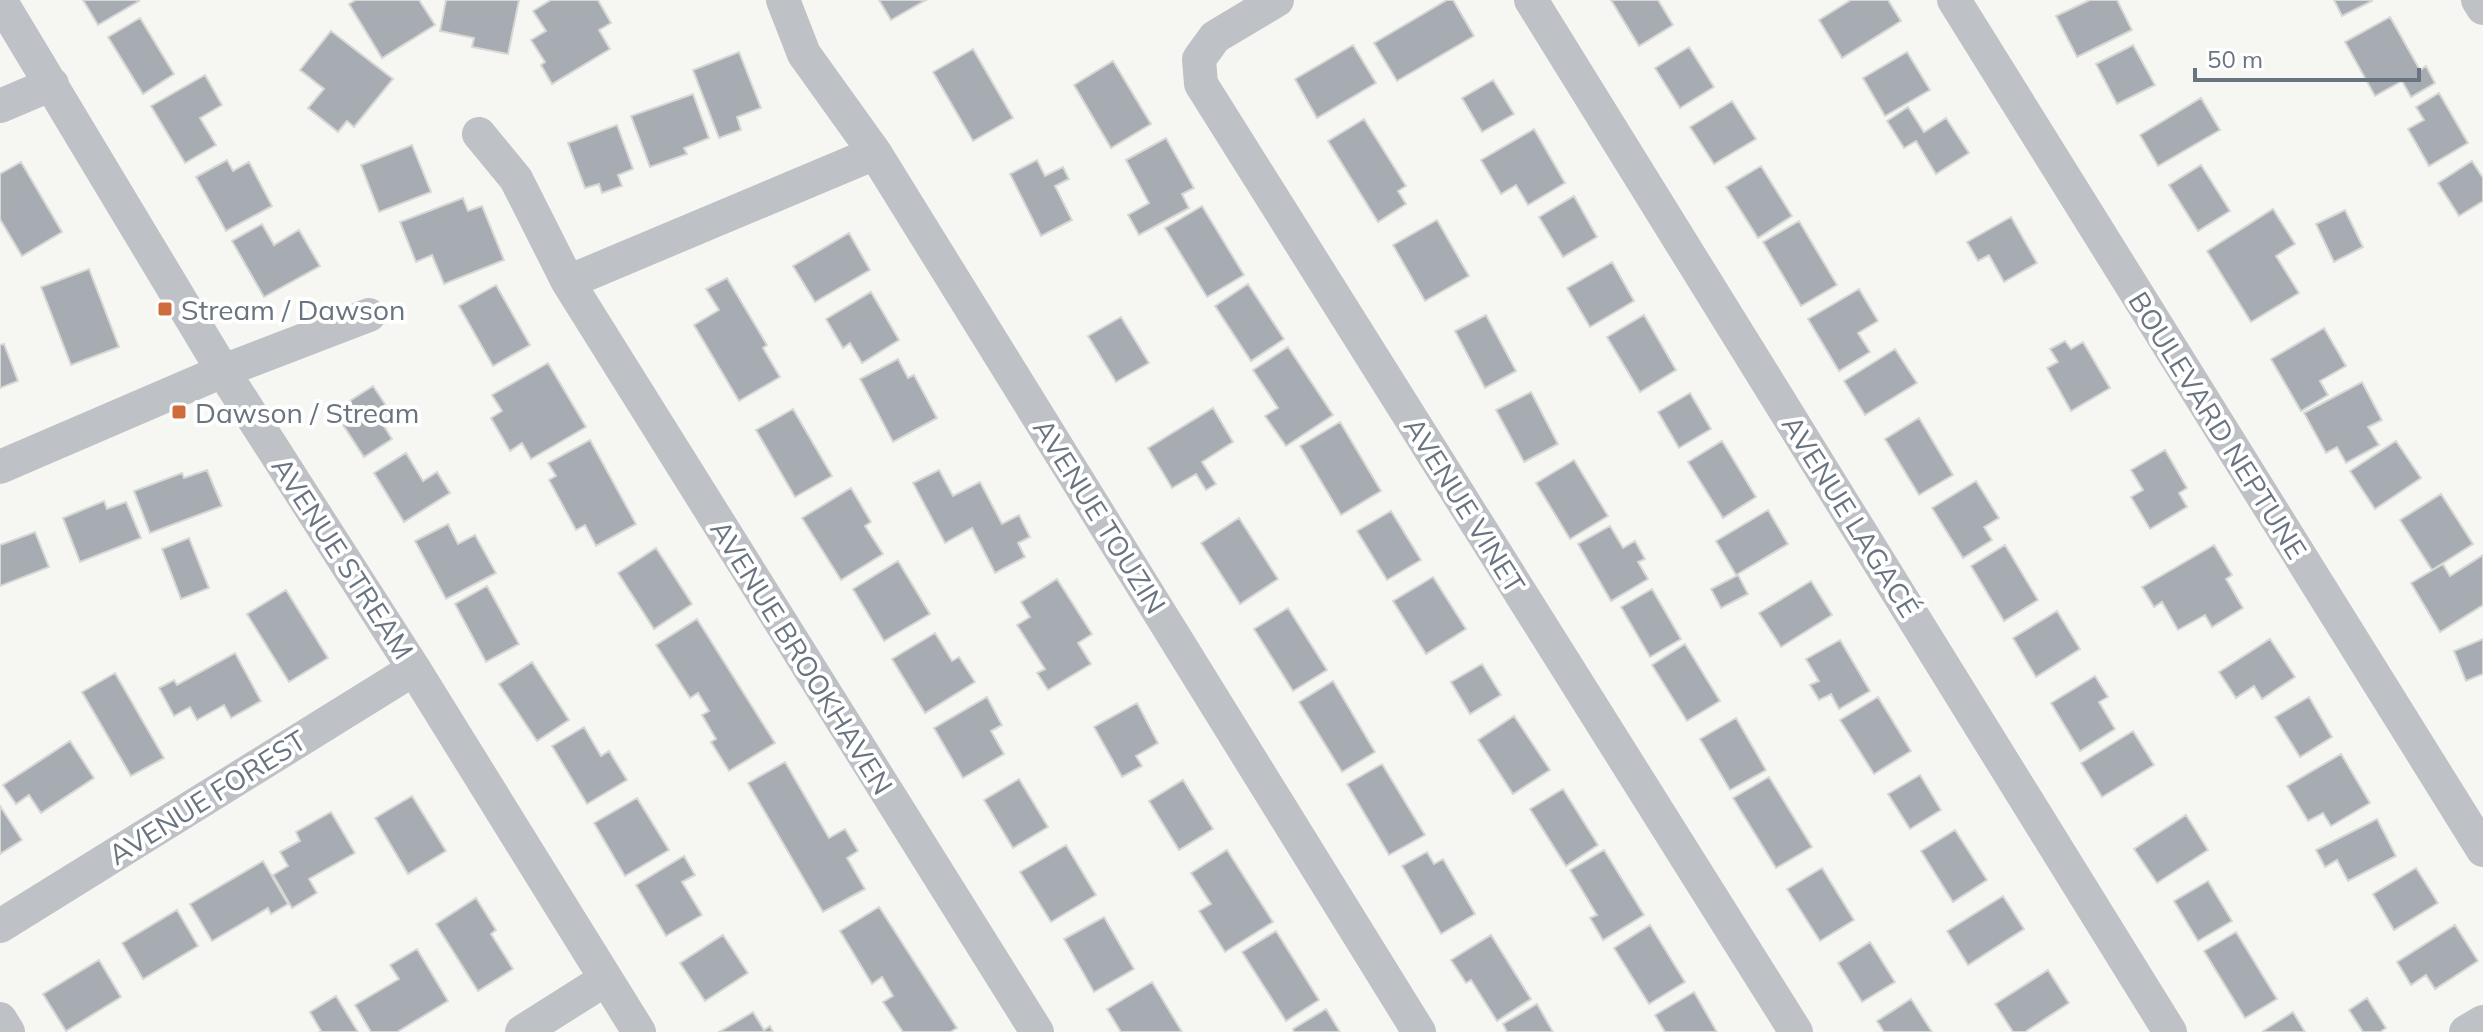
<svg xmlns="http://www.w3.org/2000/svg" width="2483" height="1032" viewBox="0 0 2483 1032" font-family="Mulish,sans-serif">
<style>
.building{fill:#a6acb2;stroke:#d7d8d6;stroke-width:2}
.lines{fill:none;stroke-linecap:round;stroke-linejoin:round}
.minor{stroke:#bec1c5;stroke-width:34}
.poi-dot{fill:#cf6c3b;stroke:#fff;stroke-width:3}
.labels{text-anchor:middle;dominant-baseline:central;stroke-width:8;stroke-linejoin:round;paint-order:stroke}
.poi-label{font-size:28px;fill:#697481;stroke:#fff;text-anchor:start}
.street-label{font-size:28px;fill:#697481;stroke:#fff}
</style>
<rect width="100%" height="100%" fill="#f6f6f3"/>
<path class="building" d="M83,0H138L139,1L98,25Z
M356,0H419L435,25L382,58L349,4Z
M446,0H519L508,54L472,47L474,38L440,31Z
M551,0H598L611,23L599,30L610,49L552,84L541,65L545,62L531,40L546,31L533,11Z
M879,0H926L891,20Z
M1447,0H1453L1474,36L1397,81L1374,43Z
M1611,0H1658L1673,25L1639,46Z
M1851,0H1888L1901,21L1842,58L1819,20Z
M2090,0H2117L2132,30L2077,57L2056,16Z
M2334,0H2371L2372,1L2342,16Z
M2390,17L2420,70L2426,66L2435,83L2411,97L2402,81L2375,96L2345,42Z
M140,18L174,74L143,94L108,37Z
M331,31L393,79L354,127L347,121L338,132L308,108L324,89L300,70Z
M1353,45L1376,83L1317,118L1295,79Z
M2133,45L2155,85L2117,104L2096,64Z
M1689,47L1714,87L1680,108L1655,68Z
M973,49L1013,118L973,141L933,72Z
M739,52L761,108L737,117L741,130L719,138L693,70Z
M1907,52L1930,90L1885,116L1863,78Z
M1113,61L1151,124L1111,148L1074,85Z
M205,75L222,105L200,118L216,145L185,163L151,106Z
M1493,80L1514,114L1482,132L1462,98Z
M2439,93L2468,143L2429,166L2408,129L2424,120L2416,107Z
M693,94L709,138L684,148L687,154L650,167L631,116Z
M2201,98L2220,130L2158,166L2140,135Z
M1732,101L1756,139L1714,164L1690,127Z
M1908,107L1924,132L1946,118L1969,153L1936,174L1916,141L1904,148L1887,121Z
M1364,119L1406,186L1398,191L1406,204L1378,222L1328,141Z
M617,125L633,169L618,175L622,186L602,193L599,184L585,188L568,143Z
M1534,129L1565,183L1528,205L1516,185L1501,194L1481,160Z
M1166,138L1194,188L1182,194L1189,208L1139,235L1128,215L1149,203L1126,160Z
M412,145L431,192L379,212L361,165Z
M227,160L233,171L249,162L272,206L226,231L196,177Z
M1037,160L1045,176L1063,167L1069,179L1055,186L1072,220L1041,236L1010,174Z
M2472,161L2483,178V201L2459,216L2438,183Z
M21,162L62,232L22,256L0,219V174Z
M2201,165L2230,211L2198,231L2169,185Z
M1761,166L1792,216L1758,238L1726,187Z
M1574,196L1597,237L1563,257L1539,217Z
M463,198L468,211L482,206L504,260L444,284L432,255L416,262L400,222Z
M1202,206L1244,275L1207,297L1165,228Z
M2273,209L2295,244L2276,256L2299,293L2251,322L2207,251Z
M2345,210L2363,247L2334,262L2316,224Z
M2011,217L2037,263L2004,282L1989,255L1978,261L1967,242Z
M1437,220L1469,276L1425,301L1393,245Z
M1799,221L1837,285L1801,306L1763,242Z
M262,224L274,245L299,230L320,266L264,297L232,241Z
M849,233L870,270L815,302L793,266Z
M1612,262L1634,301L1590,327L1567,288Z
M89,269L119,347L71,365L41,287Z
M727,278L767,345L763,348L780,377L739,401L694,325L719,310L706,289Z
M1248,284L1284,339L1251,361L1215,306Z
M496,285L530,345L493,366L459,306Z
M1859,289L1878,321L1858,333L1870,352L1839,371L1808,319Z
M871,292L899,340L862,363L850,343L843,348L826,319Z
M1486,315L1516,371L1485,388L1455,331Z
M1644,315L1676,370L1640,392L1607,337Z
M1121,317L1149,363L1116,382L1088,336Z
M2324,328L2346,366L2320,381L2328,395L2301,411L2271,359Z
M2065,341L2071,349L2083,342L2110,388L2071,411L2047,368L2058,362L2050,349Z
M4,344L18,381L0,388V345Z
M1288,347L1333,415L1286,446L1265,416L1278,408L1253,370Z
M1895,349L1917,383L1865,415L1844,381Z
M898,359L908,378L914,375L937,418L893,442L860,379Z
M548,363L586,427L531,459L522,443L510,451L491,418L502,411L492,395Z
M2362,382L2382,420L2368,427L2379,445L2346,463L2337,447L2326,453L2304,413Z
M373,386L395,419L384,426L392,439L364,457L334,411Z
M1531,392L1558,444L1524,462L1496,410Z
M1690,393L1711,429L1679,448L1658,412Z
M1213,408L1233,442L1202,462L1216,484L1206,490L1196,474L1172,488L1148,448Z
M793,409L832,476L795,497L756,430Z
M1919,418L1953,475L1919,495L1885,439Z
M1340,422L1381,491L1341,515L1300,446Z
M590,440L636,524L596,546L585,525L576,530L549,480L556,476L548,463Z
M1722,441L1756,497L1723,518L1688,462Z
M2396,441L2421,478L2375,509L2350,471Z
M2165,450L2187,488L2179,493L2187,507L2150,529L2131,497L2143,490L2131,470Z
M406,453L423,481L437,472L450,493L404,522L374,473Z
M1574,460L1608,516L1570,539L1536,483Z
M207,470L222,506L150,533L134,491L182,473L184,478Z
M939,470L953,496L980,482L1002,524L1019,515L1030,537L1018,543L1025,557L995,573L972,528L945,543L913,483Z
M1976,481L1999,518L1984,527L1992,540L1963,558L1932,508Z
M851,488L871,522L865,526L883,554L841,580L802,518Z
M2441,494L2473,544L2432,570L2400,520Z
M104,501L107,509L126,502L141,538L80,562L63,518Z
M1768,510L1788,544L1736,575L1716,541Z
M1391,511L1421,560L1387,580L1357,531Z
M1239,518L1278,579L1240,604L1201,543Z
M448,524L458,544L475,535L496,573L446,599L415,541Z
M1610,526L1623,548L1635,541L1645,559L1638,562L1648,579L1611,601L1578,544Z
M35,532L49,567L0,586V545Z
M189,538L209,588L181,599L162,549Z
M2005,545L2038,600L2004,621L1971,566Z
M2214,545L2232,575L2226,579L2243,608L2212,627L2205,615L2178,630L2162,602L2154,607L2142,587Z
M656,548L692,604L654,629L618,573Z
M2483,555V605L2440,632L2411,583L2443,564L2450,576Z
M898,561L930,614L884,641L853,589Z
M1738,575L1748,594L1721,608L1711,589Z
M1433,577L1466,629L1426,654L1393,601Z
M1057,579L1092,634L1078,643L1091,664L1048,690L1037,673L1045,669L1017,625L1030,617L1021,602Z
M1811,581L1832,615L1781,647L1759,613Z
M487,586L519,644L486,662L455,604Z
M1652,589L1681,639L1650,657L1621,607Z
M286,590L328,658L289,682L247,614Z
M1288,608L1327,670L1293,691L1254,629Z
M2057,611L2080,649L2036,677L2013,638Z
M697,619L775,743L729,771L711,742L716,739L702,715L709,711L698,693L690,698L656,645Z
M935,633L952,661L959,657L975,682L925,713L892,659Z
M2270,639L2295,677L2262,699L2254,686L2236,698L2219,672Z
M2483,639V674L2466,681L2454,651Z
M1840,640L1870,691L1839,709L1831,694L1819,700L1810,685L1819,681L1806,659Z
M1685,644L1720,701L1687,721L1652,665Z
M235,653L261,701L231,718L224,705L197,720L190,707L174,716L159,688L174,680L177,685Z
M532,662L569,720L537,741L499,684Z
M1482,664L1501,695L1470,714L1451,682Z
M115,673L164,758L131,776L82,692Z
M2095,676L2108,697L2099,702L2115,729L2080,751L2051,703Z
M1333,681L1375,752L1342,772L1299,702Z
M987,697L1002,725L991,731L1004,754L963,778L934,728Z
M1878,697L1911,751L1874,774L1840,720Z
M2309,697L2332,737L2300,757L2275,717Z
M1137,703L1158,743L1136,756L1142,766L1122,777L1094,727Z
M1514,716L1550,770L1513,794L1478,740Z
M1736,718L1766,770L1730,790L1700,739Z
M584,727L601,756L609,751L627,780L587,804L552,746Z
M2133,731L2154,765L2102,797L2081,763Z
M70,741L94,778L41,813L29,795L16,804L3,785Z
M2341,754L2370,803L2331,826L2323,813L2308,821L2287,786Z
M785,762L829,838L845,829L858,851L847,858L865,889L823,912L748,783Z
M1382,764L1425,835L1389,855L1347,784Z
M1920,775L1941,810L1910,829L1888,794Z
M1769,777L1812,847L1776,868L1733,798Z
M1019,779L1048,827L1013,848L984,800Z
M1183,780L1213,829L1179,850L1149,801Z
M1563,789L1598,845L1566,866L1530,809Z
M412,796L446,851L408,874L375,818Z
M637,798L669,850L625,876L594,823Z
M0,806L22,840L0,854Z
M331,812L355,853L309,879L317,893L292,908L273,875L288,866L280,852L300,841L296,832Z
M2186,815L2208,850L2157,883L2134,849Z
M2377,819L2396,856L2348,881L2337,860L2325,867L2316,850Z
M1955,830L1987,880L1953,902L1921,851Z
M1066,845L1096,895L1051,922L1020,872Z
M1227,850L1273,922L1225,952L1199,911L1211,904L1191,873Z
M1604,850L1644,915L1603,940L1590,918L1597,915L1570,870Z
M1427,852L1434,864L1443,859L1475,914L1441,934L1402,866Z
M684,856L695,875L682,882L702,915L666,936L636,885Z
M263,861L288,904L271,914L268,908L212,941L190,904Z
M1822,868L1854,920L1820,941L1787,889Z
M2416,868L2438,903L2394,930L2373,894Z
M2208,881L2232,921L2198,941L2174,901Z
M2003,896L2024,929L1968,965L1947,931Z
M476,898L496,930L491,934L513,969L478,991L436,924Z
M879,907L957,1028L950,1032H903L883,1002L893,996L882,977L872,984L840,931Z
M177,910L198,946L143,979L122,943Z
M1104,917L1134,969L1094,992L1064,939Z
M1650,925L1685,982L1649,1004L1614,948Z
M2455,925L2478,961L2435,989L2426,975L2411,985L2397,962Z
M1276,931L1319,1000L1286,1021L1242,952Z
M2236,932L2277,999L2245,1018L2204,951Z
M723,935L748,973L705,1001L680,963Z
M1491,935L1531,999L1497,1021L1471,980L1466,983L1451,960Z
M1870,942L1895,982L1862,1002L1838,963Z
M417,949L448,1001L397,1032H371L355,1005L399,979L390,965Z
M99,960L121,997L66,1031L43,994Z
M2048,970L2069,1003L2025,1032H2013L1995,1004Z
M1152,982L1182,1032H1121L1107,1009Z
M1694,992L1717,1032H1665L1655,1015Z
M336,996L358,1032H319L321,1031L310,1012Z
M2367,998L2386,1028L2380,1032H2363L2349,1010Z
M1911,999L1932,1032H1884L1877,1021Z
M1537,1004L1553,1032H1507L1503,1024Z
M1326,1009L1340,1032H1294L1293,1029Z
M753,1012L764,1030L770,1026L773,1032H719Z
M2293,1012L2305,1032H2263V1031Z"/>
<g class="lines">
<path class="minor" d="M0,0L223,371L414,669L639,1032
M783,0L804,54L875,153L1419,1032
M1277,0L1215,37L1199,59L1201,84L1796,1032
M1531,0L2170,1032
M1954,0L2483,850
M2478,0L2483,8
M0,106L52,84
M479,134L516,179L568,282L1037,1032
M568,282L875,153
M0,467L223,371L369,315
M0,926L414,669
M0,1019L8,1032
M522,1032L606,979
M2466,1032L2483,1022"/>
</g>
<g class="poi-dot">
<rect x="157" y="301" width="16" height="16" rx="4"/>
<rect x="171" y="404" width="16" height="16" rx="4"/>
</g>
<g class="labels">
<g class="poi-label">
<text x="181" y="309">Stream / Dawson</text>
<text x="195" y="412">Dawson / Stream</text>
</g>
<g class="street-label">
<text transform="translate(2218 425) rotate(58)">BOULEVARD NEPTUNE</text>
<text transform="translate(1465 505) rotate(58)">AVENUE VINET</text>
<text transform="translate(1100 516) rotate(58)">AVENUE TOUZIN</text>
<text transform="translate(1851 516) rotate(58)">AVENUE LAGACÉ</text>
<text transform="translate(343 558) rotate(57)">AVENUE STREAM</text>
<text transform="translate(802 657) rotate(58)">AVENUE BROOKHAVEN</text>
<text transform="translate(207 797) rotate(-32)">AVENUE FOREST</text>
</g>
</g>
<path d="M2195 68v12h224v-12" fill="none" stroke="#697481" stroke-width="4"/>
<text x="2207" y="68" font-size="24" fill="#697481" stroke="#ffffff" stroke-width="6" paint-order="stroke">50 m</text>
</svg>
